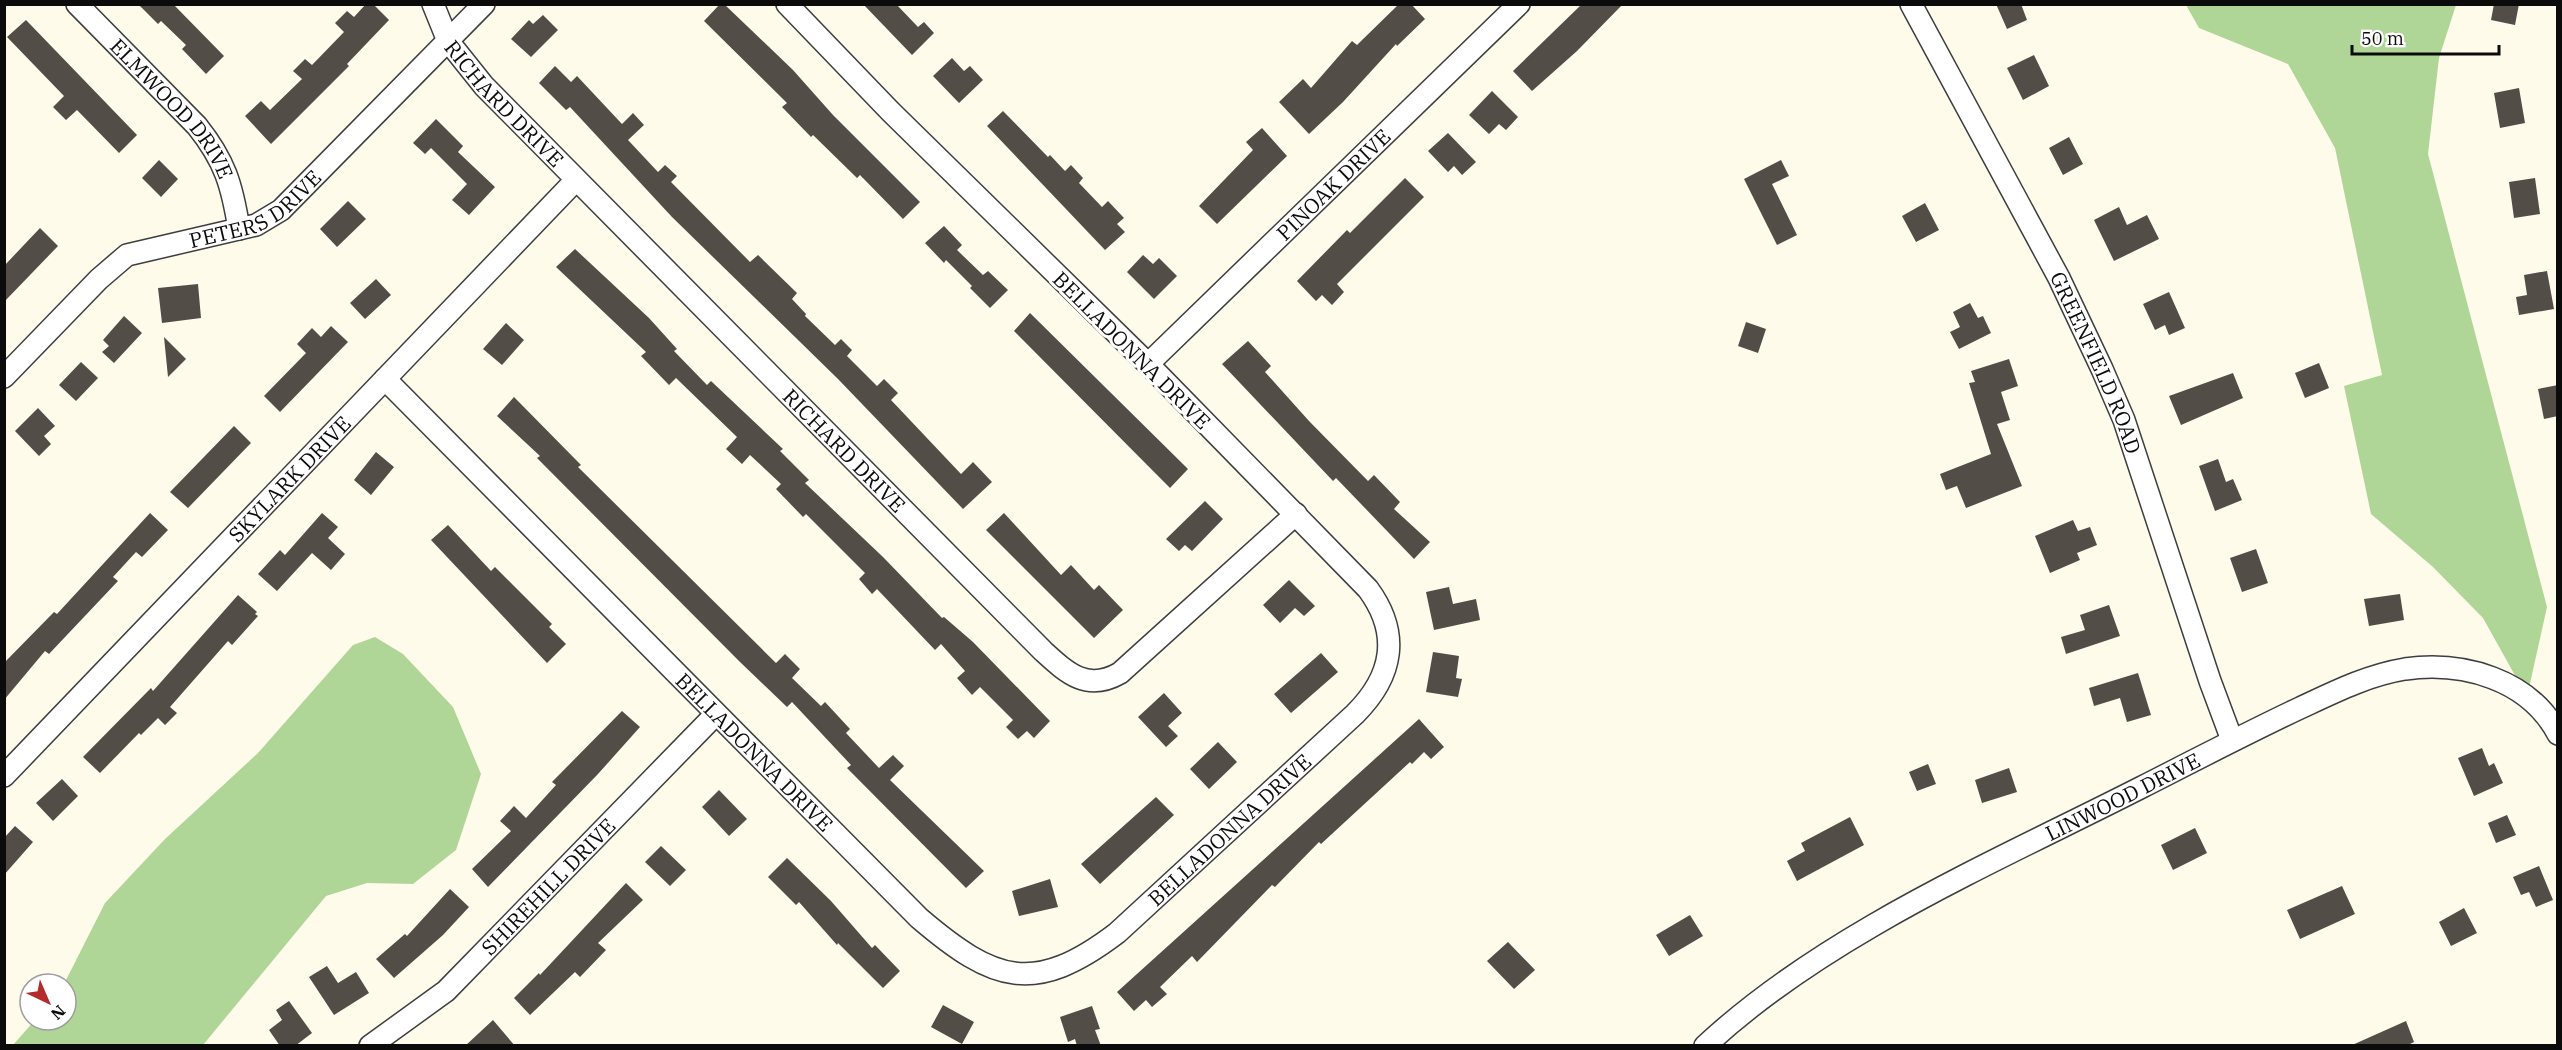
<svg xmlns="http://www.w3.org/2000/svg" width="2562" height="1050" viewBox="0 0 2562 1050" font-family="'IBM Plex Serif',serif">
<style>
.forest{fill:#b0d697}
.building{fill:#534d48}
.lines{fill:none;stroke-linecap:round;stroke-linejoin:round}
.street-casing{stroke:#3e3e3e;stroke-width:24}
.street{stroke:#fff;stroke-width:21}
.labels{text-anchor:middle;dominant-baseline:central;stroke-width:6;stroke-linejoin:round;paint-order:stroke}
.street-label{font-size:21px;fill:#0b0b0b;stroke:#fff}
</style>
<rect width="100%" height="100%" fill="#fefbeb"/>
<path class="forest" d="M2186,5H2456L2439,58L2428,154L2547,607L2527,697L2483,618L2433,567L2371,514L2344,386L2382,375L2335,148L2288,64L2199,28Z
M375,637L403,654L453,707L481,774L456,850L413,884L367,883L326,896L203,1045H13L35,1020H66V984H64L105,903L165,839L258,753L353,645Z"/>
<path class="building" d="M138,4H177L175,6L224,56L206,74L182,49L186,45L161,21L158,24Z
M366,4H373L389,20L347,64L349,66L271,144L245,116L261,101L270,110L302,79L293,71L305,59L312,65L344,32L335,23L347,11L354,17Z
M720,4H724L793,70L833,115L920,202L903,219L860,175L857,178L813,135L811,137L782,107L787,103L704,21Z
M863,4H896L918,27L924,22L934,33L912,55Z
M1399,4H1411L1425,19L1397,46L1396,44L1343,102L1309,134L1279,102L1303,79L1311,88L1352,41L1357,45Z
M1582,4H1623L1577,51L1532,91L1513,71Z
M1996,4H2021L2027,20L2007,29Z
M2494,4H2519L2515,25L2491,20Z
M543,15L558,30L531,57L511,39L529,20L533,24Z
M26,20L137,135L119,153L77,110L66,120L53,107L64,96L7,37Z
M2034,55L2049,86L2023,100L2007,68Z
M952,58L964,71L970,66L983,80L959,103L933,76Z
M555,66L571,82L577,76L622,124L633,113L644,125L628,140L658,172L665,165L677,176L671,182L750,262L758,255L797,293L792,299L806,314L805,316L835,345L841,339L852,350L847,356L877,386L884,379L898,393L891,400L961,474L973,462L992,482L963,509L838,379L672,217L570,107L566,110L539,83Z
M2519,88L2525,123L2500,128L2494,93Z
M1492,91L1518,117L1506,130L1499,124L1489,134L1469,115Z
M1003,111L1048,157L1050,155L1065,171L1071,165L1083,178L1079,183L1102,207L1108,201L1124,218L1117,224L1125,232L1105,250L987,126Z
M436,119L463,146L458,152L495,187L469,215L452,200L467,184L431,148L425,154L413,143Z
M1262,128L1287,156L1217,224L1199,206L1253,150L1246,142Z
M1448,133L1476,162L1462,175L1454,166L1448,172L1428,151Z
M2069,137L2083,164L2063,175L2049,148Z
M159,160L178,179L161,197L142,178Z
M1781,160L1789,176L1772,184L1797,235L1777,245L1744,179Z
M1405,178L1424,197L1337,284L1344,292L1332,305L1322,295L1316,301L1297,281L1347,230L1350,233Z
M2535,178L2540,214L2514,218L2509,182Z
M348,201L366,219L337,247L320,229Z
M1925,203L1939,230L1916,242L1902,216Z
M2119,207L2127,225L2147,215L2159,239L2114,261L2094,220Z
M944,226L962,245L957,250L983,275L988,271L1008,290L990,308L970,288L972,286L946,260L944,263L925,243Z
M40,228L58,246L4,302V266Z
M575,249L649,318L677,349L674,351L707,385L711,381L783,449L780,451L809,480L805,483L883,557L942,618L944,617L973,642L1050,721L1034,738L1027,731L1018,739L1006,727L1013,720L980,687L972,695L957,678L965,671L941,644L935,650L877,589L872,594L859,579L865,573L806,514L803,517L776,489L781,484L750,455L742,464L726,449L737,437L676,378L669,385L641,356L646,352L556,267Z
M1143,255L1153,264L1159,258L1177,276L1154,299L1127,272Z
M2547,271L2554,309L2519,315L2516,297L2527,295L2524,275Z
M376,279L391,295L365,319L350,303Z
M198,284L201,318L162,323L158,288Z
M2169,292L2185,328L2169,335L2165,325L2155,330L2143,304Z
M1970,303L1978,318L1983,316L1991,333L1959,349L1950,332L1960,327L1953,312Z
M1030,313L1188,469L1170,488L1014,331Z
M124,316L142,333L114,363L102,352L109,346L103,340Z
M1746,322L1766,329L1758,353L1738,346Z
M506,323L524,340L502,365L483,349Z
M331,326L348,342L280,412L264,396L306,353L297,344L312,328L321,337Z
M164,337L186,359L168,377Z
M1248,341L1271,366L1265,372L1309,421L1368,481L1374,475L1400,502L1394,509L1430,542L1414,559L1336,478L1333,481L1222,364Z
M2009,359L2018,386L2001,392L2010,420L1997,424L2022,486L1966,508L1957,486L1946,490L1940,474L1991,454L1969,383L1975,382L1971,371Z
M81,362L98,378L76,401L59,385Z
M2319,363L2329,388L2305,398L2295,373Z
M2233,373L2243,398L2181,425L2169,396Z
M2558,385V416L2544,419L2538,389Z
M514,397L581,465L578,467L776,663L785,654L800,669L792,678L821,706L825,702L850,729L846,733L879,768L893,755L904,766L890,780L984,871L966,888L847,768L851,765L792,702L787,707L740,662L537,458L540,456L497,416Z
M38,408L55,426L44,436L51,444L39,456L15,431Z
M234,426L251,443L188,508L170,492Z
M376,452L394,467L371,495L354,480Z
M2218,459L2226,482L2233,479L2242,500L2215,511L2199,466Z
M1205,501L1223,519L1192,551L1185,545L1179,551L1166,539Z
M150,513L168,530L142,557L136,552L113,577L118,581L49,654L45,651L4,700V663L54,612L57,614Z
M322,513L338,527L328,538L345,554L331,570L312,553L277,591L258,574L280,550L285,555Z
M1004,513L1061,575L1071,565L1094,590L1099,585L1123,610L1094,638L986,530Z
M2073,520L2078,531L2090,527L2097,545L2077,553L2080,560L2050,573L2035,536Z
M448,525L491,571L495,567L552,624L549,627L566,644L547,663L431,540Z
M2256,549L2268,583L2242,592L2230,558Z
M1289,580L1315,606L1304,616L1295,608L1280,623L1263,605Z
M1449,587L1453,604L1476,599L1480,620L1434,630L1426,592Z
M2400,594L2404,620L2369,626L2364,599Z
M238,595L257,612L255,614L258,616L232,645L228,641L170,707L177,713L165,725L158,718L141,735L139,733L100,773L83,757L151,688L153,691Z
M2109,605L2120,636L2066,654L2061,637L2085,630L2080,615Z
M1433,652L1459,656L1456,678L1462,679L1458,697L1426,692Z
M1321,653L1338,672L1291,713L1274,694Z
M2138,673L2151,715L2127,722L2120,698L2094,706L2089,688Z
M1164,693L1182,713L1168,726L1178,736L1166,747L1138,717Z
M622,711L640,727L598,774L488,887L472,869L511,831L500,821L514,806L526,818L556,785L552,782Z
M1419,719L1444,747L1431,759L1424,752L1412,764L1410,762L1321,844L1319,842L1275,887L1272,885L1197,962L1192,956L1160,987L1167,994L1152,1007L1146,1000L1134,1011L1117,992Z
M1218,742L1237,762L1209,789L1190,769Z
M2482,748L2489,766L2494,763L2503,783L2474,796L2458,758Z
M1928,764L1936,784L1917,791L1909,772Z
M2009,768L2017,792L1982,803L1975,780Z
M62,779L78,796L53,821L36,803Z
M719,790L747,819L729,836L702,807Z
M1156,797L1174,815L1100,884L1081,864Z
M2507,815L2516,835L2496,843L2488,823Z
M1850,817L1864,845L1797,881L1787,861L1805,851L1801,843Z
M15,826L33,842L4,875V838Z
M2195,828L2207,853L2173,870L2161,845Z
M661,846L686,870L670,886L645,862Z
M787,858L831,901L872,948L875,945L900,971L883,988L838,943L837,945L799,902L796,905L768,877Z
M2539,866L2553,900L2536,907L2529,892L2521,895L2513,877Z
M1050,879L1058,907L1019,916L1012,891Z
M626,883L643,900L598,943L606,950L580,977L575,972L530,1015L514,998L539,973L540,975Z
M2342,886L2355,914L2300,939L2287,910Z
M450,889L469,907L443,935L394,978L376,959L405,934L407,936Z
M2464,908L2477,933L2451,946L2439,922Z
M1690,915L1703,936L1669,956L1656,935Z
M1508,942L1535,970L1514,989L1487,961Z
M327,966L338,983L356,972L369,993L334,1015L309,977Z
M289,1001L312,1033L295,1046H280L269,1030L282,1020L276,1010Z
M943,1005L974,1022L962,1044L931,1027Z
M1092,1006L1100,1029L1095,1030L1101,1046H1077L1075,1039L1068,1042L1060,1017Z
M493,1020L515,1046H465Z
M2406,1021L2414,1042L2406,1046H2350Z"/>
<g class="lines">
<defs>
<g id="street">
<path id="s1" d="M77,4L197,126C225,161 232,185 239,229"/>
<path id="s2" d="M433,4L448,41L484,86L1043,651C1067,673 1087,692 1120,673L1296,514"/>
<path id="s3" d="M1911,4L2059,278L2102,369L2124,420L2210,681L2232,740"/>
<path id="s4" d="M1148,364L1519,4"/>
<path id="s5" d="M4,377L99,279L127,255L256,225L281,210L484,4"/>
<path id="s6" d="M385,379L919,918C994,982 1034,996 1117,933L1355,714C1393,676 1401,634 1368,589L1148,364L891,112L787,4"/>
<path id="s7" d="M4,776L575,181"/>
<path id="s8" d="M370,1046L446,991L716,714"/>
<path id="s9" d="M1705,1046C1825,934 1997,861 2142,787C2195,760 2247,733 2300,708C2334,692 2368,675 2405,669C2463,661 2529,679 2558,734"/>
</g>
</defs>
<use href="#street" class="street-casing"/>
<use href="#street" class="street"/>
</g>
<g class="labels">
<g class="street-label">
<text stroke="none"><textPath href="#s2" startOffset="124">RICHARD DRIVE</textPath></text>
<text stroke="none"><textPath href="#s1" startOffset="142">ELMWOOD DRIVE</textPath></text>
<text stroke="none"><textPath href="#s4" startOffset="258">PINOAK DRIVE</textPath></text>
<text stroke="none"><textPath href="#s5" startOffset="312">PETERS DRIVE</textPath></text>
<text transform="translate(1132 350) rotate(45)">BELLADONNA DRIVE</text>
<text stroke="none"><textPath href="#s3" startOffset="404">GREENFIELD ROAD</textPath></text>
<text stroke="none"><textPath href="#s2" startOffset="610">RICHARD DRIVE</textPath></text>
<text stroke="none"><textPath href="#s7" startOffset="412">SKYLARK DRIVE</textPath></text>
<text stroke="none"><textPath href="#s6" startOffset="525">BELLADONNA DRIVE</textPath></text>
<text stroke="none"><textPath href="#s9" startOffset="488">LINWOOD DRIVE</textPath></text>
<text stroke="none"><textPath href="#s6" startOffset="1136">BELLADONNA DRIVE</textPath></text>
<text stroke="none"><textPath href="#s8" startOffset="240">SHIREHILL DRIVE</textPath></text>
</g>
</g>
<rect width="2562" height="1050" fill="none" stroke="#0b0b0b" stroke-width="12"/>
<g transform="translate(48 1002) rotate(136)"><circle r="28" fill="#ffffff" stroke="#9d9d9d" stroke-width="1.5"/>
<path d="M0-4.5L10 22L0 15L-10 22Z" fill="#b42b2b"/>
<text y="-9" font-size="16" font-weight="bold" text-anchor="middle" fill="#0b0b0b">N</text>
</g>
<path d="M2352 45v9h147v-9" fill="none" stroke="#0b0b0b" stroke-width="3"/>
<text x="2361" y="45" font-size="18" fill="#0b0b0b" stroke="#ffffff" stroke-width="4.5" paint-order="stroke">50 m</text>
</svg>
